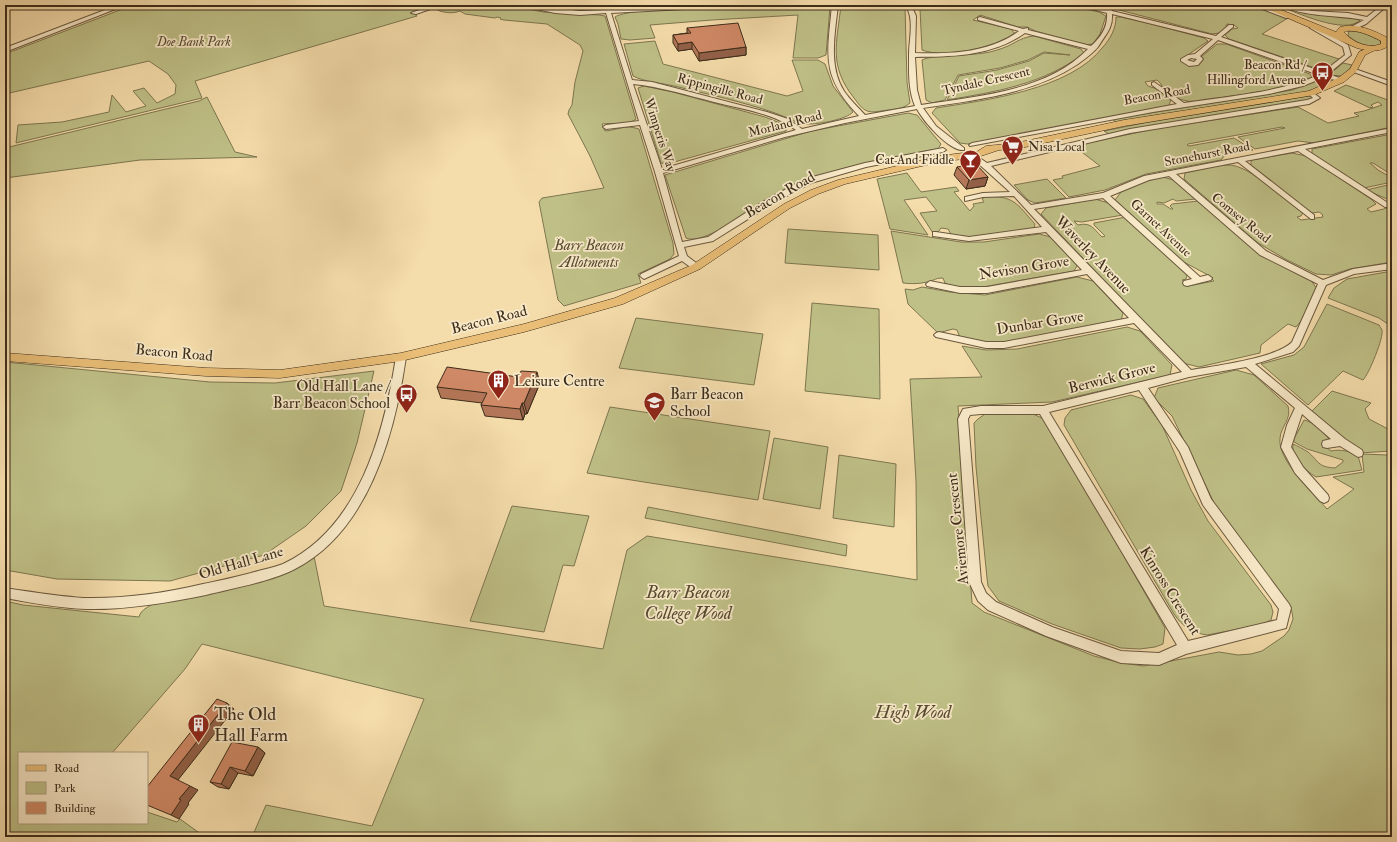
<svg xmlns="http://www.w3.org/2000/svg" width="1397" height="842" viewBox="0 0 1397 842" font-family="'IM FELL Double Pica',serif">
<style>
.green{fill:#bfc087;stroke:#7e7650}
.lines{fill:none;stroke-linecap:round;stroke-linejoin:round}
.minor-casing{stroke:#6a583e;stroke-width:2}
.major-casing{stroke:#3c2c1a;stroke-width:1}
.highway-casing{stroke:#3c2c1a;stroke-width:1}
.minor{fill:#f8e9c8;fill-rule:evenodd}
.major{fill:#eabe76;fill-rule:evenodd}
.highway{fill:#eabe76;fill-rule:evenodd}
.wall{fill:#b37658;stroke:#3c2c1a}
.shaded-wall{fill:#926047;stroke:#3c2c1a}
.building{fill:#d08966;stroke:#3c2c1a}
.labels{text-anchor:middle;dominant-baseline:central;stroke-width:3.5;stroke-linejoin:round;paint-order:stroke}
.far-park-label{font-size:13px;font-style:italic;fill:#564a30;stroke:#f8e9c8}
.far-poi-label{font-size:13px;fill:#3c2c1a;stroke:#f8e9c8;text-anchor:end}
.far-street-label{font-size:13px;fill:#3c2c1a;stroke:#f8e9c8}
.street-label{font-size:15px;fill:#3c2c1a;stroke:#f8e9c8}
.park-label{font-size:15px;font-style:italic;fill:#564a30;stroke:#f8e9c8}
.poi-label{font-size:15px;fill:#3c2c1a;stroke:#f8e9c8;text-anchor:start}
.near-park-label{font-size:18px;font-style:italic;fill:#564a30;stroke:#f8e9c8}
.near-poi-label{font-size:18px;fill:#3c2c1a;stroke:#f8e9c8;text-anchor:start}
</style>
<rect width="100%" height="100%" fill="#f5ddab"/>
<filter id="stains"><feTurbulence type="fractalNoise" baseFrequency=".005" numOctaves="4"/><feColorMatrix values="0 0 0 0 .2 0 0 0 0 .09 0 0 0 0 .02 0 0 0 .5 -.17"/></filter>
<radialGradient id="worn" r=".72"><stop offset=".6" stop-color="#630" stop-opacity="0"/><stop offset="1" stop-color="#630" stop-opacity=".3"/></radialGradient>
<path class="green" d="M133,5H402L405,6L435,5L413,13L417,16L195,81L202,98L16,143L18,125L62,122L109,112L112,95L126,112L146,106L133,91L144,88L157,103L175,94L176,85L168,74L149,61L5,94V54Z
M442,5H509L543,12L599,15L605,16L636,119C626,127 614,122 602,124L605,131C619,130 624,124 639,129L673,243L674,254L670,259L638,274L641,283L564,306L558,300L539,202L542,198L604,188L590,156L568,114L569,110L572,105L575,82L583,51L580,45L547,24L504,20L500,19L501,18L497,17L495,18L465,14L460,11C453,14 441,13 434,8Z
M530,5H602L603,8C585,16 550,8 530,5Z
M612,5H666L663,7L618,10L613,7Z
M748,5H826L830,7L826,55L818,58H793L798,15L712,20L650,25L655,38L630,40L621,39L618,24L615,17C627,8 726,6 748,5Z
M841,5H890L905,7L907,82L910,103C902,110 892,109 881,111C866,114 863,110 854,98C828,65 837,43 841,5Z
M922,5H1066L1099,12L1106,16L1100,34L1093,44L1085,45L1035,31L1027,27H1018L980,15L973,20L1011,29L1015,34C994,47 945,59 922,50L920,9Z
M1114,5H1250L1288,18L1262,34L1339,59L1327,70L1318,69L1229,39L1225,35L1232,29L1238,28L1234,25L1227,24L1226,26L1228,28L1219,33L1212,34L1119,10Z
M1277,5L1317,15L1356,18L1360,20C1346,36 1293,11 1277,5Z
M1116,17H1121L1148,23L1204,38L1208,41L1182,59L1198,64L1202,60L1201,57L1217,44H1226L1310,74L1313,78L1294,85L1272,90L1192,102L1174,98L1163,89L1161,84L1157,80L1145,82L1148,86L1157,89L1171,99L1169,106L967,144L960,143L932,113L936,108C986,100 1070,90 1103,47C1110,39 1116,29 1116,17Z
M1358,30L1380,40L1381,44C1371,49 1355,43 1348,35L1349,31Z
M1034,36L1081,49L1084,53C1045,84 995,92 947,100L959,76L997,70L1029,61L1044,53L1070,55L1044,52L1028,60L1000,68L958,75L945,100L932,103L926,100L922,60C934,54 968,56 984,53C992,52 1001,49 1008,46C1018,41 1023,37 1034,36Z
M655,41L663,64L787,96L803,91L792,60H818L825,64L833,86L853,112C847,119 820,124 810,124C798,125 787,117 775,113C743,102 708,94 674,86C661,83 645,82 633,76L624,44Z
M1343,63L1352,65L1349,70L1341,76L1329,75Z
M1322,78H1328L1332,82L1305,93L1117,123L1112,119L1275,93L1292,90Z
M1346,85L1388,100L1392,98V127L1314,143L1298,141L1255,149L1238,137L1285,128L1282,127L1188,144L1187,145L1189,146L1234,138L1253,150L1225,155L1221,160L1146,174L1105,190L1069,197L1053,180L1063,178L1062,176L1100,166L1074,146L1154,129L1298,107L1328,123L1359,116L1354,113L1364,111L1382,105L1378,102L1371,105L1373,107L1370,108L1334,91Z
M644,86L673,92L765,117L788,126L786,131L667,164L661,163L638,88Z
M1309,96L1314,97L1312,99L1109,134L1104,131L1149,122Z
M207,97L235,152L257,157L140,160L5,178V148L199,101Z
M908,113L917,115L941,144L938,149C926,150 915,154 902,156C853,165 807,175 764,202C750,211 702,246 686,238L665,175L811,131Z
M1392,134V175L1373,163H1370L1378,170L1392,178V182L1364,188L1312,154V149Z
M1292,153L1306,156L1371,199L1376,204L1367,209L1371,212L1392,207V262L1350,269L1331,275L1316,274L1287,260L1258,243L1184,179L1185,173C1199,170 1214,165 1228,165C1248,164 1286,200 1303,213L1301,216L1297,217L1301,220L1323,217L1322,214L1319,212L1312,213L1251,168V160Z
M907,173L921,192L956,187L959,191L954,192L970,211L974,206L973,204L984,202L982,199L985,197C1014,195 1017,204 1035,224L1034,228L968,238L952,236L948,229L941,228L938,232L933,233L920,213L937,211L926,197L904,200L928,235L890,229L877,179Z
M1163,177L1177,181L1196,199L1176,201L1173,199L1164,203L1157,202V204H1163L1171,209H1173L1170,206L1172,204L1198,201L1235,233L1310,279L1317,289L1301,321L1296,327L1288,324L1261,345L1260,353L1199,367L1183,363L1041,214L1046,208L1095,199L1112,204L1123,215L1082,222L1074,221L1078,225C1091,222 1093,228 1102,237L1105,236L1094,225V223L1126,217L1187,275L1186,279L1182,280L1188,286L1214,281L1208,275L1182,261L1115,200L1121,192L1147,181Z
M1047,179L1066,198L1035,203L1028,200L1014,185Z
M1392,184V201L1366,190Z
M788,229L878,235L879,270L785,263Z
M891,231L961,242H984L1039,234L1051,237L1078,264L1074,271L977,288L951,286L945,283L943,278C934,278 934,281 927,282C919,284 911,284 903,283Z
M1392,271V327L1379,318L1328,298L1334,288L1347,279Z
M1077,277L1093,281L1123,313L1121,321L1004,342H983L962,338L959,335L957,330L953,329L938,333L908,304L905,289L913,290L922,287L950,292L985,295Z
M812,303L879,309L880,399L805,391Z
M1327,304L1379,325C1380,327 1381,328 1382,330C1384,337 1369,374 1363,380L1343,371L1308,405L1261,364L1294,355L1304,347Z
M636,318L763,334L754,385L619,368Z
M1127,327L1140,331L1172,365L1170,375L1052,402L958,406L972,603L984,612L1094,656L1122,663L1144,666L1219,652L1238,655L1251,654L1262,651L1284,636L1289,630L1293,619L1292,612L1288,603L1219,513L1172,416L1154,398L1158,388L1236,370L1254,375L1288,406C1292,419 1281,426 1280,438C1277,460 1313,493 1327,509L1354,489L1333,477L1364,472L1362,454L1387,455L1392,458V837H252L266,805L372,826L424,699L202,644L185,669L112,753H19V823H147V812L177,822L180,819L205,837H5V601L23,605L139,617C141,609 150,606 157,602L314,556L324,606L603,649L627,550L647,536L917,580L916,481L910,379L982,377L962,346L986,350L1017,349Z
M5,362L210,382L275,383L374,371L357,443L341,491L306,526L264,555L170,581L57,579L5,570Z
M1332,391L1371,403L1365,409L1369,419L1388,429L1392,433V451L1359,453L1311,412Z
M1131,395L1143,399L1162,425L1191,490L1208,521L1271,605L1273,612L1271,620L1260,625L1207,635C1192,633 1182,626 1174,614L1064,425L1065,418L1071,410Z
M610,407L770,431L758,500L587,473Z
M1031,413L1046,420L1165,628L1163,644L1155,647L1140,649L1121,648L1052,624L999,601L988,586L987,578L976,467L974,423L978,419L985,414Z
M1304,420C1314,422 1322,431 1329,439L1328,444L1325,446L1331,451C1340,449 1351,451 1358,456L1362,470L1316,477C1305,470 1291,458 1293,444C1298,446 1303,449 1308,452C1319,461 1317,467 1335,468L1343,462V460L1307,449L1294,442V439Z
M774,438L828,447L820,509L763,499Z
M839,455L896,464L894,527L833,518Z
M512,506L589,516L574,566L563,565L544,632L470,621Z
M648,507L847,545L846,556L645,518Z"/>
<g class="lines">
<defs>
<path id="minor" d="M118,5H126L5,52V48Z
M434,5H442L416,14L411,13Z
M517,5H529L580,11L605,10L603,5H609L610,10L692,5H723L720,7L611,13L632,80L652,82L767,112L788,119L802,129L859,116C821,76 827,57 832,5H838C835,33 828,66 844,91C850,100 858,107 865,115L915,106C908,90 909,71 909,54C909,39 915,18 905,5H911L916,16L915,53C951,54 989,53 1019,31L978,20V18L980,17L1023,29L1028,28V30L1091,46C1101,37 1108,27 1107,13L1077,5H1087L1106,10L1104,5H1110L1112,11L1216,36L1229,25H1233V27L1221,37L1323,72L1345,55L1343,47L1310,28V26H1314L1348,45L1351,55L1328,74L1343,79L1344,80L1341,82L1325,77L1303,86L1269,94L1153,112L970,146L969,145L972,143L1177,104L1152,85V83L1154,82L1184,103C1229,96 1277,93 1319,75L1218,40L1200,56L1203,59L1198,65L1189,66L1181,61V59L1188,55L1195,54L1213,39L1112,14C1113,29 1105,35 1098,47C1094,52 1085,59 1078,64C1033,94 976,100 923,108L936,126L964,148V150C950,152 923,121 917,109L845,123L785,137L663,173L682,242L708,237L766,200L805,179L865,163L943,148L946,150L943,152L866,167L811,183L772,204L713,241L684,247L687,256L699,265L700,267L699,269H693L682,261L644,279L640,276L641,274L679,256L655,172L640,125L606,129L603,127L606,125L639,121L606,13L580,15L555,13ZM1025,33L1088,49C1046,92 977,96 921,105L917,90L915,57C953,57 993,56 1025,33ZM1191,58L1197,59L1194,62L1187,60ZM633,84C661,87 687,95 714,102C742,109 773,113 796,130L662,169Z
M1252,5H1260L1291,17L1286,18Z
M1281,5H1290L1312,11L1348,13L1367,17L1382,5H1388L1366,24L1353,30L1350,28L1351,27L1364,20C1341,15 1300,17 1281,5Z
M1351,69H1355L1392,82V86L1351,71Z
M1311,91L1320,98L1309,104L1130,133L991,166L1031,205L1103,193L1144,176L1170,171L1392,128V132L1305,149L1388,203V207H1385L1298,151L1245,161L1314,215V219H1311L1238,162L1176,174L1266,251L1323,280L1353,269L1392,263V269L1354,274L1326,285L1299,346L1293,352L1255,364L1345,439L1362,450L1363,453L1362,456L1358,457L1340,446L1327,448L1323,447L1322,444L1323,441L1331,439L1302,414L1291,447L1303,467L1328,495L1329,498L1328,501L1324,503L1320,501L1295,473L1281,447L1287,425L1295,408L1246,367L1189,377L1148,388L1188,447L1211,499L1289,604L1291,608L1286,628L1186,654L1159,665L1121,663L1046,636L988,610L978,601L969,582L958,419L963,409L981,406H1043L1182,372L1134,323L1004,348H986L936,337L934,335L936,333L939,332L986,342H1004L1129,318L1087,274L987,293H960L927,286L926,284L930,281L960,287H987L1082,270L1046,232L969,241L933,236V232H936L969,237L1042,227L1014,196L983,197L965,201V197L983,193L1010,192L971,157L973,156H977L987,163L1130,129L1307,100L1313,98L1308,93ZM1169,176L1260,255L1318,284L1292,342C1277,358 1214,366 1191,370L1034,209L1103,198L1192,279L1184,281L1183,283L1184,285L1187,286L1211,280L1212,278L1208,275L1200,277L1110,196L1149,180ZM1139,390L1180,452L1203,505L1279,609L1277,620L1188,641L1049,412ZM981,414H1040L1177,645L1159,653L1121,651L1052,627L996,602L986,593L981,582L968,419L970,415Z
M401,354L406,357C395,433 369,531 295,569C270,582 233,588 206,595C167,603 126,610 86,609C59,608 32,603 5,598V588C31,592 57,596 83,598C123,599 165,593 203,584C219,581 235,577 251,573C261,570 272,568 283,564C359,528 384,434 396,357Z"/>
<path id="major" d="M1372,46H1378L1379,48L1365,55L1356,72L1344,82L1314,95L1124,126L1016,149L999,150L981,156L975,160L963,159L939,162L845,184L818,194L790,208L700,269L623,304L524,332L401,361L280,378L206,376L5,361V353L206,368L280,370L401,353L524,324L615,298L692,265L784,204L811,190L838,180L939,156L963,153L973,154L986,146L1016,143L1124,120L1309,91L1338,78L1350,69L1359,52Z"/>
<path id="highway" d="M1258,5H1269L1336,32L1340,27C1357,23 1373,30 1388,38L1389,45C1381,53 1368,51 1357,48ZM1346,31C1359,30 1369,35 1381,41V44C1369,49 1352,43 1344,32Z"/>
</defs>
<use href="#minor" class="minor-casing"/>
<use href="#major" class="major-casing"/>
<use href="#highway" class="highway-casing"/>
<use href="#minor" class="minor"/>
<use href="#major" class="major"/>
<use href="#highway" class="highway"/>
</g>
<path class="wall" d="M687,28L746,47V55L699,61L692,49L678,51L673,43V35L687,33Z
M957,167L988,177L985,186L966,189L954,175Z
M540,383L527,414H525L523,420L485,416L481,405L482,403L441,398L437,387Z
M258,747L265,753L253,776L238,773L229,789L218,787L210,782Z"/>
<path class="shaded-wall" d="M692,42V49L678,51V44Z
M746,47V55L699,61V53Z
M988,177L985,186L966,189L969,180Z
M537,372L540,383L527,414L524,403Z
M522,403L525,414L523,420L520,409Z
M227,703L234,709L178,780L170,776Z
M258,747L265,753L253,776L245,771Z
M230,767L238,773L229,789L221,784Z
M190,786L198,790L188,803L189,804L179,819L171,815L179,799Z"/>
<path class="building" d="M738,23L746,47L699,53L692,42L678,44L673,35L691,33L687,28Z
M976,164L988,177L969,180L957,167Z
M447,367L518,377L521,371L537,372L524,403H522L520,409L481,405L487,393L437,387Z
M217,699L227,703L170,776L190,786L179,799L181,800L171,815L147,805V787Z
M232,742L258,747L245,771L230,767L221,784L210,782Z"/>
<defs>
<symbol id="bus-pin" viewBox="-11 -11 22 30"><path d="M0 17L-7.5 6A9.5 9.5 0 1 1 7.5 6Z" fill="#8f2418" stroke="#f8e9c8"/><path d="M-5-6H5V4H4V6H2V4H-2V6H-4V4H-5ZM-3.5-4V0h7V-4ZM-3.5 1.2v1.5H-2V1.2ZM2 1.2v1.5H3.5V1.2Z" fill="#fff"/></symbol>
<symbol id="supermarket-pin" viewBox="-11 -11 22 30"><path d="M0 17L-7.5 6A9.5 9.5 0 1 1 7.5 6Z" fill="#8f2418" stroke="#f8e9c8"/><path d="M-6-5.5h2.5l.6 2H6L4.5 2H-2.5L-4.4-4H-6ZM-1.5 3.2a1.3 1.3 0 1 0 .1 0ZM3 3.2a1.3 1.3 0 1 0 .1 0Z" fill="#fff"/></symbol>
<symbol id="bar-pin" viewBox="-11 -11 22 30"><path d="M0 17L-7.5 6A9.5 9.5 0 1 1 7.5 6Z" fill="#8f2418" stroke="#f8e9c8"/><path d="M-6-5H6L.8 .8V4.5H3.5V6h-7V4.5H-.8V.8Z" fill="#fff"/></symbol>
<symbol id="building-pin" viewBox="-11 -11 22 30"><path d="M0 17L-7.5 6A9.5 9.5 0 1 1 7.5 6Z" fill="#8f2418" stroke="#f8e9c8"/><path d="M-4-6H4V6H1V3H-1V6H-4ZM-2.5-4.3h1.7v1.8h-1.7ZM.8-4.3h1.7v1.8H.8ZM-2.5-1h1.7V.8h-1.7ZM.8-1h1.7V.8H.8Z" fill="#fff"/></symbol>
<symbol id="school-pin" viewBox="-11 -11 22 30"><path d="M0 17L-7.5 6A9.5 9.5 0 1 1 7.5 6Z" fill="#8f2418" stroke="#f8e9c8"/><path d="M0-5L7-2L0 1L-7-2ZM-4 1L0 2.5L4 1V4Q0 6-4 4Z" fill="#fff"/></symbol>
</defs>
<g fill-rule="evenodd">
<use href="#bus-pin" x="1310" y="60" width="25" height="34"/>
<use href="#supermarket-pin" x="1000" y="134" width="25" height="34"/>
<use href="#bar-pin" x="958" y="148" width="25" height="34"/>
<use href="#building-pin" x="486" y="368" width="25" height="34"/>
<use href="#bus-pin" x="394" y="382" width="25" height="34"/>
<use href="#school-pin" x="642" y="390" width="25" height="34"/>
<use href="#building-pin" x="186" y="712" width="25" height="34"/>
</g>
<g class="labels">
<g class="far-park-label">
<text x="194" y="42">Doe Bank Park</text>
</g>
<g class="far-poi-label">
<text x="1306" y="65">Beacon Rd /<tspan x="1306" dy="15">Hillingford Avenue</tspan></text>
<text x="1028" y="147" text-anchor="start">Nisa Local</text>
<text x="954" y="160">Cat And Fiddle</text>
</g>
<g class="far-street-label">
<text transform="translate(986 81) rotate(-13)">Tyndale Crescent</text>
<text transform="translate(720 89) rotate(15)">Rippingille Road</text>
<text transform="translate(1157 95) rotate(-10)">Beacon Road</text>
<text transform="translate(785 124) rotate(-14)">Morland Road</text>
<text transform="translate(660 135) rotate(72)">Wimperis Way</text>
<text transform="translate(1207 154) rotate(-11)">Stonehurst Road</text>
<text transform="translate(1241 218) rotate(39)">Comsey Road</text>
<text transform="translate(1161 228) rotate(43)">Garnet Avenue</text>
</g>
<g class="street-label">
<text transform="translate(780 195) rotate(-30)">Beacon Road</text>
<text transform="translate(1093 255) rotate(46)">Waverley Avenue</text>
<text transform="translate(1024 268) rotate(-9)">Nevison Grove</text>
<text transform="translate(489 320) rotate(-14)">Beacon Road</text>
<text transform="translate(1040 323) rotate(-9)">Dunbar Grove</text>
<text transform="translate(174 353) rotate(5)">Beacon Road</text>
<text transform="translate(1112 378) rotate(-14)">Berwick Grove</text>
<text transform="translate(958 529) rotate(-96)">Aviemore Crescent</text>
<text transform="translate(241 563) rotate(-16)">Old Hall Lane</text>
<text transform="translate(1170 591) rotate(58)">Kinross Crescent</text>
</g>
<g class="park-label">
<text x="589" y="245">Barr Beacon<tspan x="589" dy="17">Allotments</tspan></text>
</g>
<g class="poi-label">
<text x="514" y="381">Leisure Centre</text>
<text x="390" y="386" text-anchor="end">Old Hall Lane /<tspan x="390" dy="17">Barr Beacon School</tspan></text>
<text x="670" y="394">Barr Beacon<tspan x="670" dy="17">School</tspan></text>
</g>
<g class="near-park-label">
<text x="688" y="592">Barr Beacon<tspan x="688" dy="21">College Wood</tspan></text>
<text x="913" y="712">High Wood</text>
</g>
<g class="near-poi-label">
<text x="214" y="714">The Old<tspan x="214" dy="21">Hall Farm</tspan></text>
</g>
</g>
<rect width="1397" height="842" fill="none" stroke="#f5ddab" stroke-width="20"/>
<rect x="6" y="6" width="1385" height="830" fill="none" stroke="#3c2c1a" stroke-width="2"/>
<rect x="10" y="10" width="1377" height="822" fill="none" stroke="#3c2c1a"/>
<rect x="18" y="752" width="130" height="72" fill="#f8e9c8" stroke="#ad9d82"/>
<rect x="26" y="765" width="20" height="6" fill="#eabe76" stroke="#ad9d82"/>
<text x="54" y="772" font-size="12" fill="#3c2c1a">Road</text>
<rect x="26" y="782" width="20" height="12" fill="#bfc087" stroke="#ad9d82"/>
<text x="54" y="792" font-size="12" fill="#3c2c1a">Park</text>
<rect x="26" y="802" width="20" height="12" fill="#d08966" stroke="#ad9d82"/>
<text x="54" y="812" font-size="12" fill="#3c2c1a">Building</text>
<rect width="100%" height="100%" filter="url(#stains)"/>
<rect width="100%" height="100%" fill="url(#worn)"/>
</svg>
